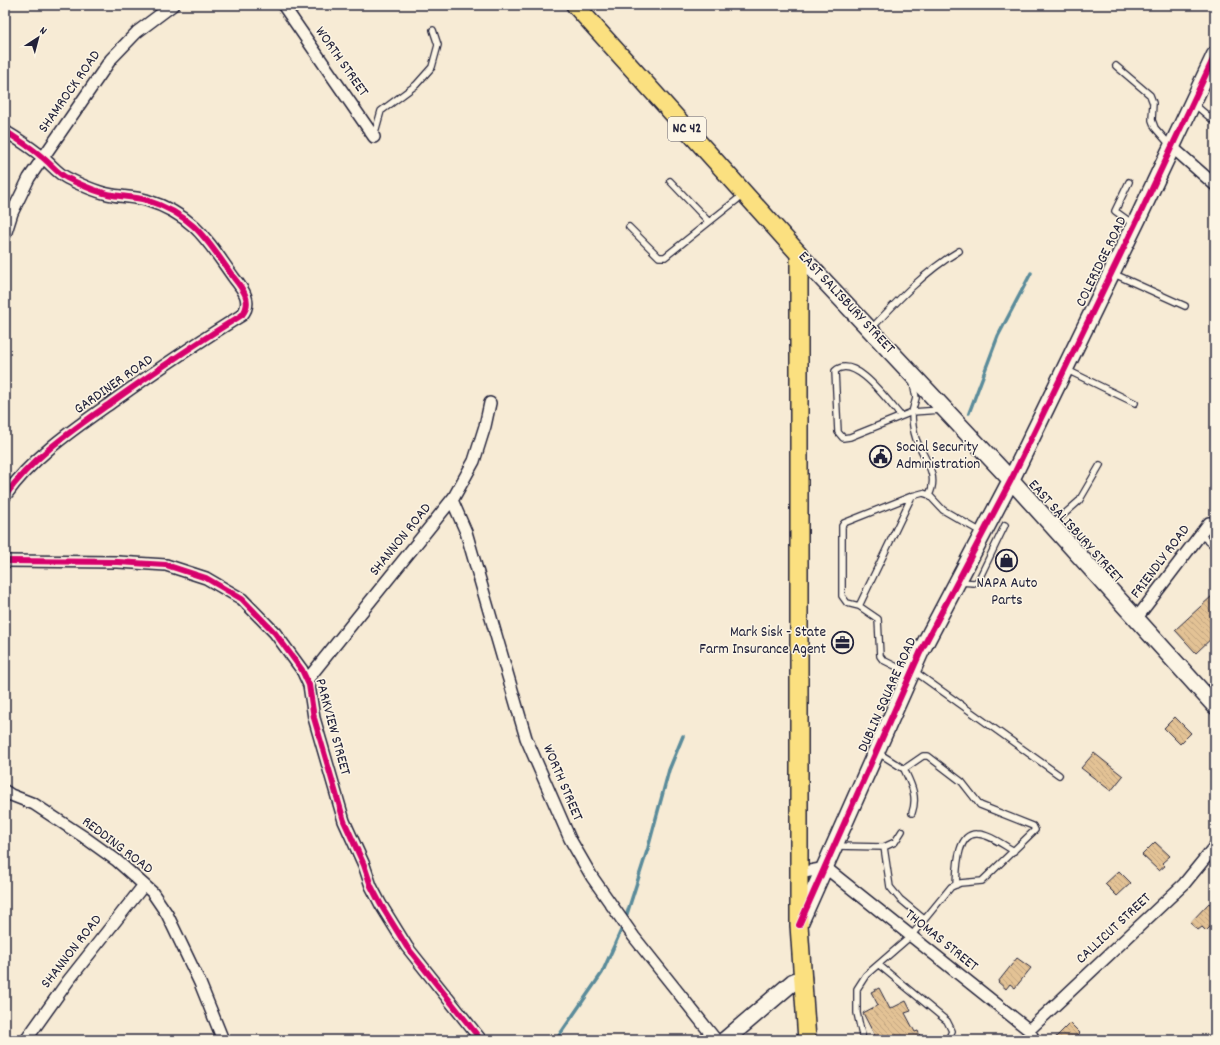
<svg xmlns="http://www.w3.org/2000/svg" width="1220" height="1045" viewBox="0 0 1220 1045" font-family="Dekko,sans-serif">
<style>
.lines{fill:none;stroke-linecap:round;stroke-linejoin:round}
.stream{stroke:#5a8b9a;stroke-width:3.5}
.building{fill:url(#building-back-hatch);stroke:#22223b}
.lane-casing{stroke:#22223b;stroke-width:8}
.street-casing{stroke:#22223b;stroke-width:14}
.secondary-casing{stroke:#22223b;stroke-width:19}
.primary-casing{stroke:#22223b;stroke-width:20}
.lane{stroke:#fcf5e5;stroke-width:5.5}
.street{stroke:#fcf5e5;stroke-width:11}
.secondary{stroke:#fcf5e5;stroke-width:16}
.primary{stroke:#fbe080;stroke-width:17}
.cycleway-casing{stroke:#fcf5e5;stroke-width:8}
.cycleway{stroke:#d6006c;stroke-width:6}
.labels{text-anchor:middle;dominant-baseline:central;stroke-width:3;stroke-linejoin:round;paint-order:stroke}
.shield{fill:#fcf5e5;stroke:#63616e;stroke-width:1}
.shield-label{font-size:14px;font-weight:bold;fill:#22223b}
.street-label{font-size:15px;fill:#22223b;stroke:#fcf5e5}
.poi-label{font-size:15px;fill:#22223b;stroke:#fcf5e5;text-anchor:start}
</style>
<defs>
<pattern id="building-back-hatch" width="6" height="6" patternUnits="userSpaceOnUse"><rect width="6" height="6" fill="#e3c295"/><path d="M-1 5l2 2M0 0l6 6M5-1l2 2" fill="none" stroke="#c2a681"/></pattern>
</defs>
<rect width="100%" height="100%" fill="#f7ebd5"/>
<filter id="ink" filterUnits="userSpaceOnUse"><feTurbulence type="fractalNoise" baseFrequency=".025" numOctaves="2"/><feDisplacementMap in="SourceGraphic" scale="8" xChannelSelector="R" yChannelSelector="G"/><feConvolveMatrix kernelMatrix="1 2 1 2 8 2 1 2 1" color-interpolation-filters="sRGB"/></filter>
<g filter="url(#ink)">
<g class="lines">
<path class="stream" d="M969,413L998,336L1031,273
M625,920L648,848L669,770L683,736
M556,1040L602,973L623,926"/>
</g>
<path class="building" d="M1213,595L1215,597V635L1196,653L1175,630Z
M1175,717L1191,733L1180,744L1164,728Z
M1094,753L1123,776L1111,791L1081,768Z
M1155,842L1170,856L1162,863L1165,866L1159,871L1142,855Z
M1119,871L1131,883L1117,896L1105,884Z
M1209,903L1215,908V922L1206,931L1202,927L1198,930L1190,923Z
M1017,958L1031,968L1015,988L1010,984L1006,989L998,982Z
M879,988L890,1009L906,1001L911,1011L905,1013L915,1032L918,1031L922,1040H877L863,1013L878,1005L871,992Z
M1070,1023L1080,1033L1073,1040H1053Z"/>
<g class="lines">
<defs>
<path id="lane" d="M1116,66L1150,95L1153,103L1152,120L1155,128L1170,145
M1194,104L1215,122
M374,136L381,111L416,85L432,67L438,45L433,30
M670,181L709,222
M1129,182L1115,211L1133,224
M629,227L659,257H665L743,195
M1112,273L1185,306
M871,329C898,300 925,271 959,251
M1065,369L1135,403
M913,383L916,398L912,412L941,410
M901,416C889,403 855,353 835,371L838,432L843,438L850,437L912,412C912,422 913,430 916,439C923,457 940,475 929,495
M1053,524L1079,501L1100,465
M1201,535L1215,547
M960,582L974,583L978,581L1005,525
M859,606L847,603L842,596V526L844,523L912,496
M914,671L1059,775
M909,673L883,660L880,656L878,619L859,606L912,496L923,493L929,495L943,510L983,533
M904,769C911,784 918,796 912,813
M835,846L884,847L890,887L900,899L924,919
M884,847L895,842L902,831
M956,885C957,871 956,833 977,834C989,834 1003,845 1014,851
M879,965L947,1021L952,1031L948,1040
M863,1040L857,1013V989L866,975L911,936L951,887L960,883L982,881L1035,830L1033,826L980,805L962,782L928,756H923L904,769L877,752"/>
<path id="street" d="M283,5L374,137
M5,131C17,139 31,147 42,157C51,164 57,173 67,178C81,185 98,193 113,195C124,197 135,197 146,200C194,215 207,240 234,278C243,289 253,302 242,315C198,342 154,372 112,402C74,429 32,457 5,496
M1171,146L1215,185
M5,235L12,213L29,178L111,59L137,32L173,5
M452,500L466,532L526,738L570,839L592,877L634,937L716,1040
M5,561L118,562L166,565L206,578L242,599L275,633L302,670L309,685L314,718L344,821L364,865L371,886L381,905L407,947L481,1040
M1136,619L1209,523
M307,680L454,497L474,461L485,426L490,403
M5,791L11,795L34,804L84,837L116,860L152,892L167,914L200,983L223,1040
M799,873L826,868L1029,1030L1034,1040
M1029,1030L1184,884L1215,846
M26,1040L68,981L144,885"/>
<path id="secondary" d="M799,254L1011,480L1215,706
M799,925L920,653L1011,480L1141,212L1215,55
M725,1040L793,982L803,978"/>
<path id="primary" d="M575,5L799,254V925L807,1040"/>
</defs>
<use href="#lane" class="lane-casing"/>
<use href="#street" class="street-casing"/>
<use href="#secondary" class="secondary-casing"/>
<use href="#primary" class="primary-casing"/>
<use href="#lane" class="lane"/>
<use href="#street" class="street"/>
<use href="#secondary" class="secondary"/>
<use href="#primary" class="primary"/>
<defs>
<path id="cycleway" d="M5,131C17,139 31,147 42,157C51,164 57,173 67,178C81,185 98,193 113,195C124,197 135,197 146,200C194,215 207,240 234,278C243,289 253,302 242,315C198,342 154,372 112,402C74,429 32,457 5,496
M5,561L118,562L166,565L206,578L242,599L275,633L302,670L309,685L314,718L344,821L364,865L371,886L381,905L407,947L481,1040
M799,925L920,653L1011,480L1141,212L1215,55"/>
</defs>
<use href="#cycleway" class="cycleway-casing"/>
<use href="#cycleway" class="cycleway"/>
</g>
</g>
<defs>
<symbol id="civic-ring" viewBox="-11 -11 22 22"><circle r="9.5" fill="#fcf5e5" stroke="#22223b" stroke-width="1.5"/><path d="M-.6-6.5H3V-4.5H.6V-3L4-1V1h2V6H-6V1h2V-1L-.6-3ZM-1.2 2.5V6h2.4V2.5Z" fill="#22223b"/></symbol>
<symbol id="shop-ring" viewBox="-11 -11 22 22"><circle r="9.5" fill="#fcf5e5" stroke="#22223b" stroke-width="1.5"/><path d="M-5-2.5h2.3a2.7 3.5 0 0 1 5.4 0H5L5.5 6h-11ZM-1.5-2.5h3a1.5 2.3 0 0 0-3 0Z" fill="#22223b"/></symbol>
<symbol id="office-ring" viewBox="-11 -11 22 22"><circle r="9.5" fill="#fcf5e5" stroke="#22223b" stroke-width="1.5"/><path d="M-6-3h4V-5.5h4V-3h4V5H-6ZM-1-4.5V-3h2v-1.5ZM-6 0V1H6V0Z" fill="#22223b"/></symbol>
</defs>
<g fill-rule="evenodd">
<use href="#civic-ring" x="868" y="444" width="25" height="25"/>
<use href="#shop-ring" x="994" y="548" width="25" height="25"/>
<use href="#office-ring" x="830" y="630" width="25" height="25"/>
</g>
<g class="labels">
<rect class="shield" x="668" y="117" width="38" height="24" rx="3"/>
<g class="shield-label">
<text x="687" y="129">NC 42</text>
</g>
<g class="street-label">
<text transform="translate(341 62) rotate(55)">WORTH STREET</text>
<text transform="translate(70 92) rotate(-55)">SHAMROCK ROAD</text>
<text transform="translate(1102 262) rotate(-64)">COLERIDGE ROAD</text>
<text transform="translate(846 303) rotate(47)">EAST SALISBURY STREET</text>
<text transform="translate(114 385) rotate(-35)">GARDINER ROAD</text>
<text transform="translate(1075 532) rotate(48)">EAST SALISBURY STREET</text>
<text transform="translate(401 540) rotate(-51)">SHANNON ROAD</text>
<text transform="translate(1161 562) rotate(-53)">FRIENDLY ROAD</text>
<text transform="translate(888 695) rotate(-66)">DUBLIN SQUARE ROAD</text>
<text transform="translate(332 727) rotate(75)">PARKVIEW STREET</text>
<text transform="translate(562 783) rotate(67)">WORTH STREET</text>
<text transform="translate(117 846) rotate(37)">REDDING ROAD</text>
<text transform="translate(1114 929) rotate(-43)">CALLICUT STREET</text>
<text transform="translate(941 941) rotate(39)">THOMAS STREET</text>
<text transform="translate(72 952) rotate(-52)">SHANNON ROAD</text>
</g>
<g class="poi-label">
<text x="896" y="448">Social Security<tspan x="896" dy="17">Administration</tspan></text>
<text x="1007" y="584" text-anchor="middle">NAPA Auto<tspan x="1007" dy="17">Parts</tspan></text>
<text x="826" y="633" text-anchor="end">Mark Sisk - State<tspan x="826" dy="17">Farm Insurance Agent</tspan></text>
</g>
</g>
<rect width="1220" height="1045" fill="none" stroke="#fcf5e5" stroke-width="20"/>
<rect x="10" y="10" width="1200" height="1025" fill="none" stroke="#22223b" stroke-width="1.5" filter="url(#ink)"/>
<g transform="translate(38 38) rotate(36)" stroke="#fcf5e5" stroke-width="3" paint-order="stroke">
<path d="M0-3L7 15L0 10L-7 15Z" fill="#22223b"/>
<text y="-6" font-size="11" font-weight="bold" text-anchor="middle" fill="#22223b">N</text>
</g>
</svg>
